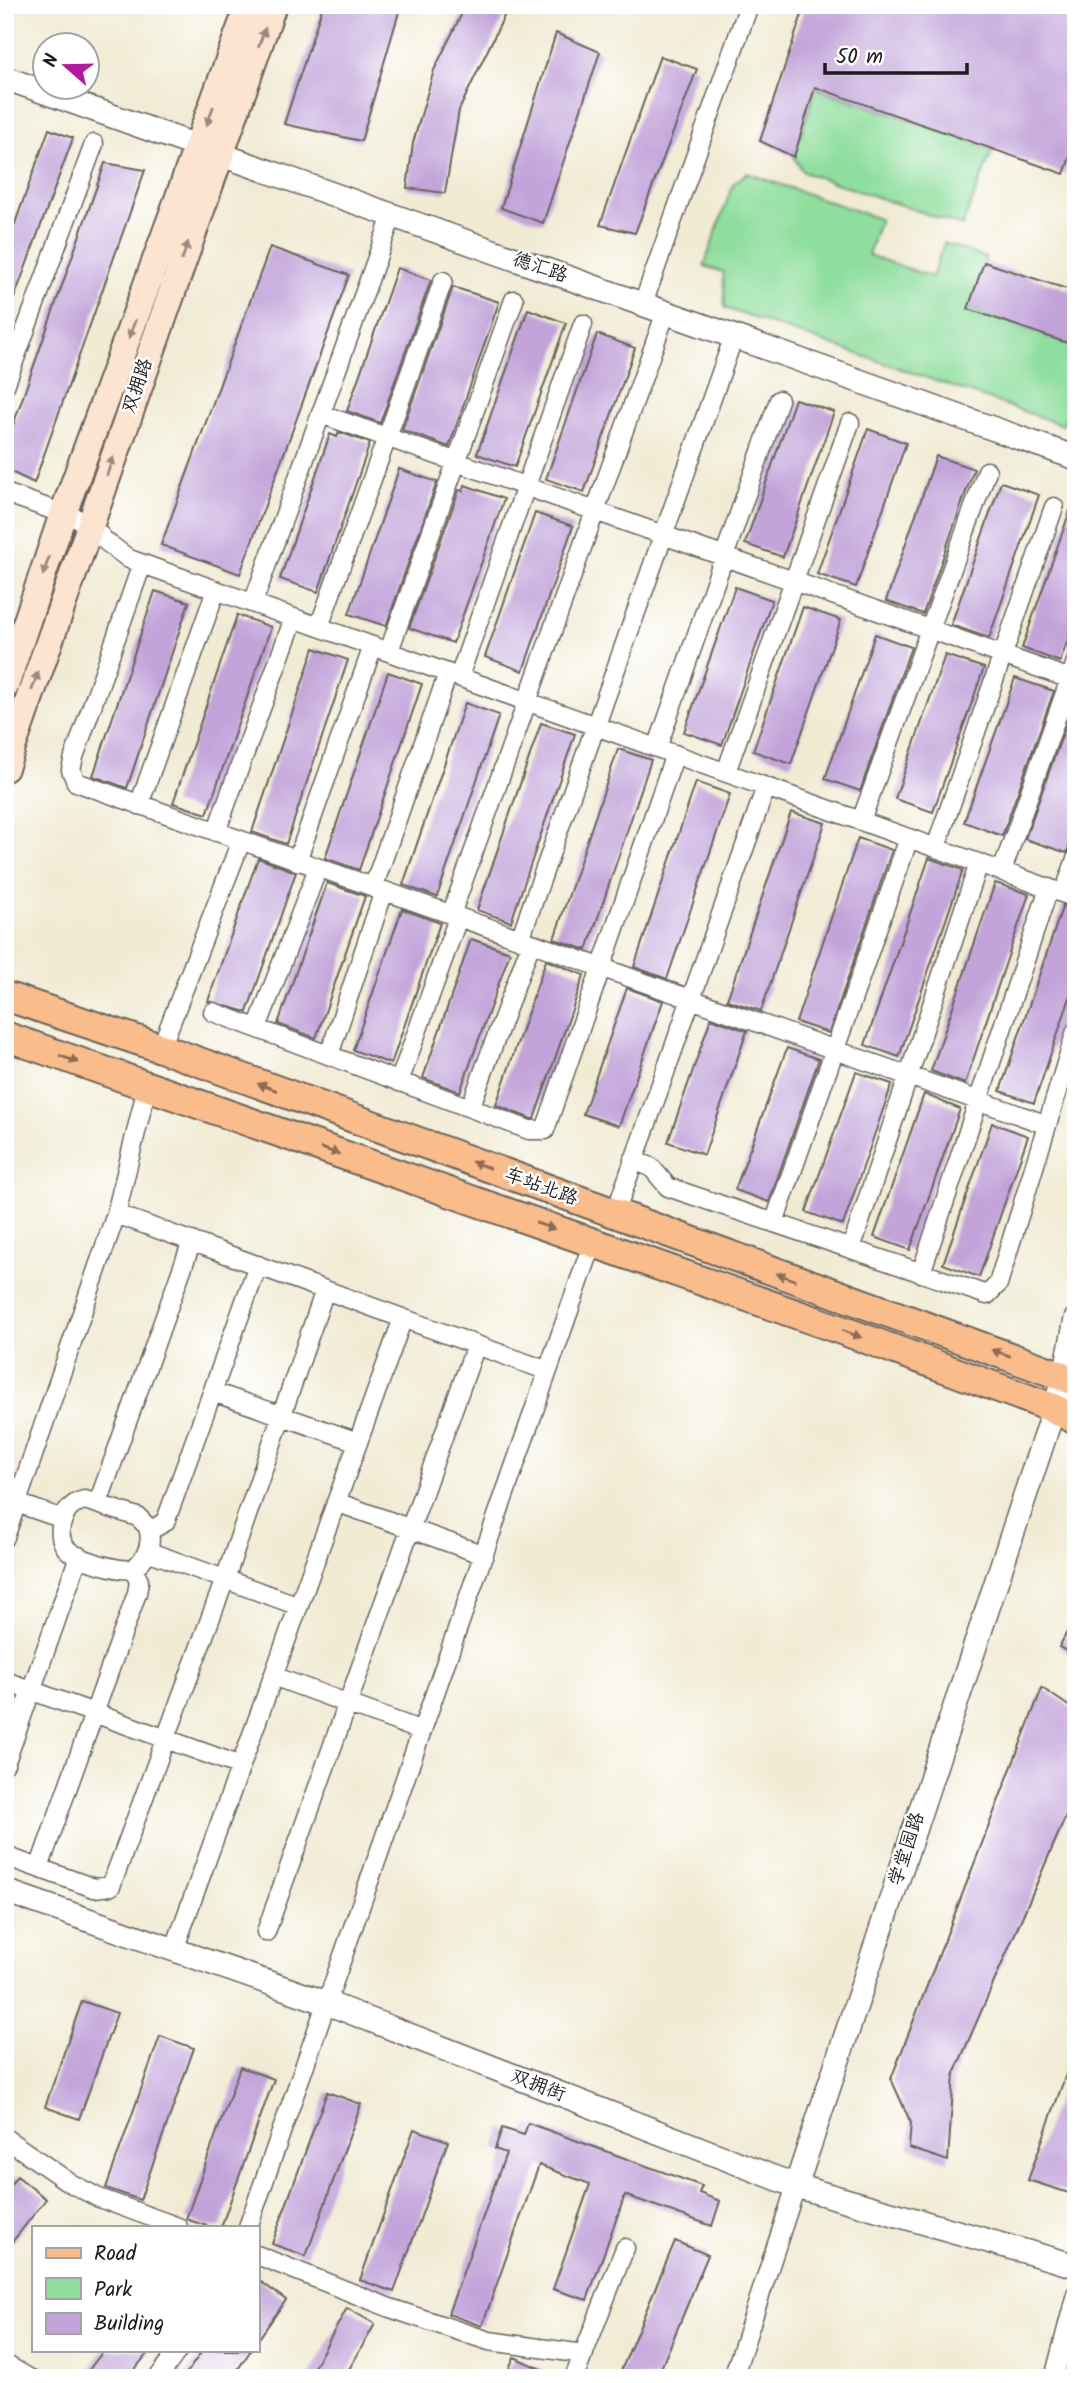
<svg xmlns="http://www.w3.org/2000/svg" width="1081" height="2383" viewBox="0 0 1081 2383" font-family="Kalam,'LXGW WenKai TC',sans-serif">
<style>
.green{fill:#8ede9d;stroke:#557d5c;stroke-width:2}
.building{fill:#c2a4da}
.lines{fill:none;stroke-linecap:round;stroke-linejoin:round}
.minor-casing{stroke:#67645c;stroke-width:21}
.tertiary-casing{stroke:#67645c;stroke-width:26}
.secondary-casing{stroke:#67645c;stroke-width:30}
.primary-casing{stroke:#67645c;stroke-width:32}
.minor{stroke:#fff;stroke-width:18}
.tertiary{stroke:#fff;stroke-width:23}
.secondary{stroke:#fde4d1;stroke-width:26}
.primary{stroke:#fabc8b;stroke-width:28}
.oneway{fill:#988a80}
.oneway2{fill:#8b6c54}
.labels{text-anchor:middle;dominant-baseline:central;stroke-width:5;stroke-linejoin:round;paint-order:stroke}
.street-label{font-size:19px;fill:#1c1c1c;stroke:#fff}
</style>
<rect width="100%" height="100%" fill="#fff"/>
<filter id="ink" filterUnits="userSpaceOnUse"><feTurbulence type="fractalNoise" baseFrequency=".0143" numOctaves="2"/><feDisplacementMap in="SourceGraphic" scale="14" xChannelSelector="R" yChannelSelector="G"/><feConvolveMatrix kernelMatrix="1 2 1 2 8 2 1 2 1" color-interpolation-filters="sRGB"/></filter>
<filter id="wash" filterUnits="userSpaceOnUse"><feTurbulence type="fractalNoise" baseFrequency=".00686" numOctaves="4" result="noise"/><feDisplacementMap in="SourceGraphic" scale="28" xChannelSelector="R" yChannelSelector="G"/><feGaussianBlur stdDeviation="1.57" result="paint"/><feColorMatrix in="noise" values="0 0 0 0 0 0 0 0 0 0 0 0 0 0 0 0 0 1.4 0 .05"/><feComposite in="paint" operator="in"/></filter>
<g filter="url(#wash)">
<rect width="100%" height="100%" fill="#f1ebd4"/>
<path class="green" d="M816,88L993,149L962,226L803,172L794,157Z
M747,173L880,219L868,255L932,277L944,243L986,258L969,309L1074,345L1076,340V389L1063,425L725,308L723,272L704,266L733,184Z"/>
<g id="blocks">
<path class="building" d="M323,5H401L361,141L284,124Z
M466,5H492L505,14L459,110L445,193L407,188L413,143L434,70Z
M805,5H1076V140L1064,174L815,87L794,157L760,141Z
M556,33L600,52L543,223L501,208Z
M660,56L697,69L635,233L600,225Z
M49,129L73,138L5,323V251Z
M105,163L145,170L34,483L5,469V448Z
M270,247L349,275L240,574L161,545Z
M984,262L1076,292V346L968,309Z
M397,268L431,280L380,423L347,411Z
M453,287L499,302L449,447L402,430Z
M528,309L566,323L515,467L477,454Z
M597,334L635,348L584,492L546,479Z
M795,399L834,412L783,557L745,544Z
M868,429L906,443L856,587L817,574Z
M339,432L370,443L318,592L280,579L330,434L337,437Z
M936,456L974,469L923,614L886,601Z
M399,469L437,482L386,626L349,614Z
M1001,482L1039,495L989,638L951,625Z
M465,485L504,499L453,643L409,628L459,490L463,491Z
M1073,502L1076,617L1060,662L1022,648Z
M535,513L573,526L523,671L485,657Z
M735,587L772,600L722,745L684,732Z
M155,591L189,602L127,788L93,776Z
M803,607L841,620L791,764L753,751Z
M237,615L271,627L207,814L173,803Z
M875,634L911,647L860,791L825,779Z
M314,648L348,660L286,844L252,832Z
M945,655L984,668L933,812L895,799Z
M388,672L422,684L359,870L325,858Z
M1015,678L1054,691L1002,836L964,822Z
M1075,699L1076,827L1067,853L1025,839Z
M465,703L499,715L437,897L403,885Z
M541,723L575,734L511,922L477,910Z
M618,749L651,760L587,950L554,939Z
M696,782L730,794L667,979L634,967Z
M791,812L825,823L761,1011L727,1000Z
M858,838L892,850L829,1033L796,1022Z
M258,858L296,872L247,1012L208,1001Z
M929,858L963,870L899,1057L865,1045Z
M327,883L365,896L316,1038L278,1024Z
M995,883L1029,894L965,1084L931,1071Z
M1063,905L1076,909V980L1034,1103L1000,1091Z
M402,909L440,923L391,1064L353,1050Z
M471,939L510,952L460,1092L423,1078Z
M546,960L584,975L534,1119H531L496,1105Z
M627,988L663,1001L619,1126L583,1114Z
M711,1018L747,1031L704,1155L668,1142Z
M787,1048L819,1059L769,1202L735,1190Z
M856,1072L892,1084L843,1225L806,1212Z
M924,1094L960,1109L910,1250L874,1237Z
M992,1123L1028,1136L979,1277L943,1264Z
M1076,1615V1656L1059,1647Z
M1042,1688L1076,1711V1793L954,2074L948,2161L909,2148L911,2123L891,2079Z
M82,2001L117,2013L79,2119L45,2107Z
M160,2036L194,2048L140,2200L106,2188Z
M1074,2052L1076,2183L1072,2194L1028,2180Z
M240,2067L274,2079L221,2227H210L186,2219Z
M327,2092L361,2104L306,2256L272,2244Z
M528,2123L702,2186L699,2193L720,2201L712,2226L625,2195L587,2300L553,2289L590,2184L539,2165L482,2326L448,2314L506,2153L495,2149L502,2128L524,2135Z
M414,2129L448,2141L394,2292L360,2280Z
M17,2176L46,2199L5,2251V2192Z
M675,2241L708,2255L657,2378H618Z
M257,2279L286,2300L257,2341Z
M347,2308L375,2324L344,2378H308Z
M104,2350H150L128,2378H97L88,2371Z
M203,2350H251L232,2378H183Z
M514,2357L561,2378H505Z"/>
</g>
</g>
<g filter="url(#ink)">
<use href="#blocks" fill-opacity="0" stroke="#67645c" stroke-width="2"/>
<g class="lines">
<defs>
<path id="minor" d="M643,304L749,5
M5,386L94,144
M321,414L1076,681
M5,493L89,523L104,540L129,559L1076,898
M142,564L74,757L71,770L76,782L1039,1122
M253,603L392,216
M319,627L443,281
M389,651L514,300
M459,677L583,324
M657,748L779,400
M726,772L850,423
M139,805L216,590
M861,821L987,471
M216,832L294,618
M936,847L1054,507
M297,861L373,646
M1002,871L1076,662
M373,888L448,673
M1064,893L1076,859
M451,915L666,312
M520,939L734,336
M213,1012L529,1130H545L675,754
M257,1028L318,868
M161,1048L241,841
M329,1055L384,891
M399,1082L458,918
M470,1108L531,943
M633,1160L651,1167L668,1187L987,1295L998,1284L1076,1031
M116,1214L548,1371
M615,1214L766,787
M774,1223L909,838
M851,1249L979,863
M921,1273L1049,888
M213,1392L358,1442
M5,1499L63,1519
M85,1500L138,1517L148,1527C153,1544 147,1558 133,1569C120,1572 75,1559 66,1548C53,1531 65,1503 85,1500Z
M336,1502L484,1555
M98,1503L192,1241
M149,1531L165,1522L169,1512L258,1265
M5,1537L116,1214L147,1087
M147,1551L299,1606
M273,1676L422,1731
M5,1681L241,1766
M5,1764L79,1556
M5,1856L94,1888L111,1886L225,1579L325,1290
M39,1868L137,1593L139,1581L133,1569
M266,1932L476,1345
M174,1950L403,1318
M5,2138L70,2183L99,2198L178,2227
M248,2227L593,1242
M257,2255L390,2308L489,2341L584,2354
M5,2364L29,2378
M158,2378L178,2350
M574,2378L625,2248
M733,2378L796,2186
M1054,2378L1076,2294"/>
<path id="tertiary" d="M5,78L1076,458
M5,1891L327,2003L796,2186L1076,2266
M796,2186L1065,1375L1076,1319"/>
<path id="secondary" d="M5,686L63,514L249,5
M5,768L273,5"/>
<path id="primary" d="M5,996L161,1048L1076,1381
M5,1036L847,1332L1053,1408L1076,1420"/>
</defs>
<use href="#minor" class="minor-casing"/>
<use href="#tertiary" class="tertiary-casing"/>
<use href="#secondary" class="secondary-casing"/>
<use href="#primary" class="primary-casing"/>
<use href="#minor" class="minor"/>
<use href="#tertiary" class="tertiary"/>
<use href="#secondary" class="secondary"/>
<use href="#primary" class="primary"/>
</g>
<defs><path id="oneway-solid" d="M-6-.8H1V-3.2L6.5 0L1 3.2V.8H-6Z" transform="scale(1.75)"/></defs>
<g class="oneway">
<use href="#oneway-solid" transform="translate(262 37) rotate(-70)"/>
<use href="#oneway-solid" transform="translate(210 116) rotate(109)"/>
<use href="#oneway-solid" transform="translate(185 251) rotate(-71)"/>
<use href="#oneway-solid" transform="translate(132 329) rotate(110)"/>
<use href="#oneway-solid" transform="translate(110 466) rotate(-71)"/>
<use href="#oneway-solid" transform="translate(46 566) rotate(109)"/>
<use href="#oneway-solid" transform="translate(35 681) rotate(-71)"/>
</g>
<g class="oneway2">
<use href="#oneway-solid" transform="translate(69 1059) rotate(20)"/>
<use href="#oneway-solid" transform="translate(267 1087) rotate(-160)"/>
<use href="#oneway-solid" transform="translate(330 1151) rotate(19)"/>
<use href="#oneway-solid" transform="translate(481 1165) rotate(-160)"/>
<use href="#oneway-solid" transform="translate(545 1226) rotate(19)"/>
<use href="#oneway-solid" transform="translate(786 1277) rotate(-160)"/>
<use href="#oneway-solid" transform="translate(852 1334) rotate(20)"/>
<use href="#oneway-solid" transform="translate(1001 1353) rotate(-161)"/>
</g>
</g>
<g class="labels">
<g class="street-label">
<text transform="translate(540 268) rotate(19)">德汇路</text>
<text transform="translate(138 386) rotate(-71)">双拥路</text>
<text transform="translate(541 1187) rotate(20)">车站北路</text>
<text transform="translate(907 1849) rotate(-72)">学堂园路</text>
<text transform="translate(538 2086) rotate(21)">双拥街</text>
</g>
</g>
<rect width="1081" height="2383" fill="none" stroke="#fff" stroke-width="28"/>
<rect x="32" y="2226" width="228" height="126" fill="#ffffff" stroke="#a4a4a4" stroke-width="2"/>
<rect x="46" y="2248" width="35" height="10" fill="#fabc8b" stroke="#a4a4a4" stroke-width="2"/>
<text x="94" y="2260" font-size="21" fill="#1c1c1c">Road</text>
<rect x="46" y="2278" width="35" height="21" fill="#8ede9d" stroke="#a4a4a4" stroke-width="2"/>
<text x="94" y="2296" font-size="21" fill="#1c1c1c">Park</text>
<rect x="46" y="2313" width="35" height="21" fill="#c2a4da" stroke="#a4a4a4" stroke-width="2"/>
<text x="94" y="2330" font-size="21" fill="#1c1c1c">Building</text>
<g transform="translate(66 66) rotate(290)"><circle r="33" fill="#ffffff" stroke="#a4a4a4" stroke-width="2"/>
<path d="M0-5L12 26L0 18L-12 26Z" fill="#b5179e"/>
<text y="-10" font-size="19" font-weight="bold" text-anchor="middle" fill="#1c1c1c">N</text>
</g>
<path d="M825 63v10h142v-10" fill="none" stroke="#1c1c1c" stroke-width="3.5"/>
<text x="836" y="63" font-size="21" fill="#1c1c1c" stroke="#ffffff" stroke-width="5" paint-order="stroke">50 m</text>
</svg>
